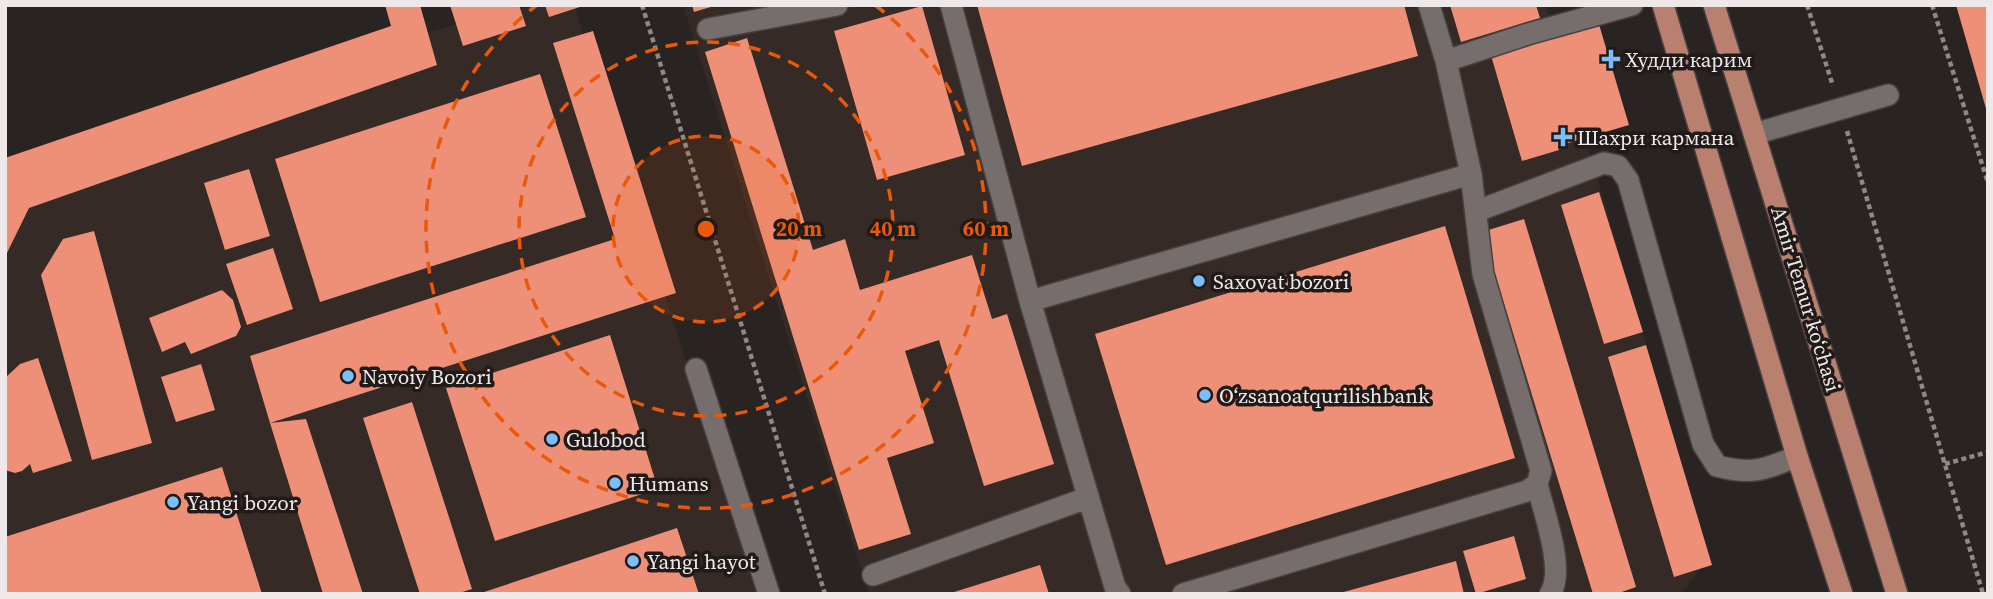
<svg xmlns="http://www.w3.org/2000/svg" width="1993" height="599" viewBox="0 0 1993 599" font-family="'Source Serif 4',serif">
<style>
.built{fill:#362a26}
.building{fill:#ee9077}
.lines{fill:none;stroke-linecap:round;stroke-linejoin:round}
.minor-casing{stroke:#474140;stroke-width:24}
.major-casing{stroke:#474140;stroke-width:24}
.path{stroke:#8e8887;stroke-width:4.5;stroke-dasharray:5 3.5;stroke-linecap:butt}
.minor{stroke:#756e6c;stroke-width:21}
.major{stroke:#b97f6f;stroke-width:21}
.ring{fill:none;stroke:#e8590c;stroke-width:3.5;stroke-dasharray:12 9}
.poi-dot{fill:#7bbef8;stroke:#201a18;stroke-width:2.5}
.labels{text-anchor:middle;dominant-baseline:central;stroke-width:7;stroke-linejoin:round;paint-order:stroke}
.poi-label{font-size:21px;fill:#eee9e8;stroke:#201a18;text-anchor:start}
.street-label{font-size:21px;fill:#eee9e8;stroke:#201a18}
.centre{fill:#e8590c;stroke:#201a18;stroke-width:3.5}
.ring-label{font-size:21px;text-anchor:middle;font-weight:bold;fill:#e8590c;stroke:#201a18;stroke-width:7;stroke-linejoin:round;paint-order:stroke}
</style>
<rect width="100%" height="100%" fill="#292321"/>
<path class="built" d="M520,5H574L759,594H5V159Z
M683,5H1546L1709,558L1681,594H869Z"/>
<path class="building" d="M385,5H420L437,65L29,208L5,257V158L391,26Z
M450,5H519L526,26L463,46Z
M545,5H583V6L549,17Z
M692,5H714V6L694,12Z
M977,5H1404L1418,56L1022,166Z
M1450,5H1536L1540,18L1461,42Z
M1956,5H1988V112H1987Z
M922,6L965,155L877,180L834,31Z
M1598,21L1629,125L1558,146L1559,150L1522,161L1490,52Z
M593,31L676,293L270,423L250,356L615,239L553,43Z
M747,38L813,250L845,239L860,290L972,255L992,319L1007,314L1054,464L984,486L939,340L905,351L934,443L887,458L911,534L859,550L705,52Z
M540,74L586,217L320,302L275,159Z
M249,169L270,236L225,250L204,183Z
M1599,192L1643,332L1604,344L1561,205Z
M1524,219L1636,587L1616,594H1593L1482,232Z
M1445,226L1515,458L1166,565L1095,334Z
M94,231L152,443L92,460L41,275L63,239Z
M273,248L293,309L247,325L226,264Z
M222,290L233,300L241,327L236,336L191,354L185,342L162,352L149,318Z
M610,335L658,489L495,541L446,388Z
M1646,345L1712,565L1674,577L1608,357Z
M38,358L72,461L33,473L30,464L22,471L15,473L5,470V378L20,364Z
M201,364L215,410L176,422L161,377Z
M412,402L472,589L456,594H420L363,418Z
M306,419L363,594H323L270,423Z
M222,467L262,594H5V537Z
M677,528L699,594H481V593Z
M1514,536L1526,579L1476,594L1463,551Z
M1456,561L1464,594H1340V593Z
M1040,565L1049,594H951V593Z"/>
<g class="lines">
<defs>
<path id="minor" d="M951,5L1030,301L1115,587L1120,594
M708,29L837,5
M1446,61L1528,34L1632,5
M1754,134L1888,95
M1477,211L1604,163L1618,166L1628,180L1703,444L1717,466C1750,475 1766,470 1797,456
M1030,301L1471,174
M696,369L769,594
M1537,484C1543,510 1566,571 1550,594
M873,575L1087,498
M1183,594L1527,491L1537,484L1541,471L1483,274L1471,174L1446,61L1429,5"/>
<path id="major" d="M1663,5L1797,456L1842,594
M1714,5L1897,594"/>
</defs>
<use href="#minor" class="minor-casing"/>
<use href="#major" class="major-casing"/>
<path class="path" d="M642,5L825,594
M1807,5L1833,86
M1932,5L1988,183
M1847,131L1983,594
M1945,464L1988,452"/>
<use href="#minor" class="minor"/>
<use href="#major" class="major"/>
</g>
<circle cx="706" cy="229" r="93" fill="#e8590c" fill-opacity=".12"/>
<g class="ring">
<circle cx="706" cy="229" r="93"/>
<circle cx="706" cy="229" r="187"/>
<path d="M875 5A280 280 0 1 1 537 5"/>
</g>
<g class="poi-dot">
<path d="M1607.5 48.5h7v7h7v7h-7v7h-7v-7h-7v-7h7z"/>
<path d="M1559.5 126.5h7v7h7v7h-7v7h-7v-7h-7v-7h7z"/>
<circle cx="1199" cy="281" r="7"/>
<circle cx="348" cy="376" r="7"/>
<circle cx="1205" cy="395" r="7"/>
<circle cx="552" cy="439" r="7"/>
<circle cx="615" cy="483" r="7"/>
<circle cx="173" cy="502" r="7"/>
<circle cx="633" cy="561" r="7"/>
</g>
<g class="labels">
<g class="poi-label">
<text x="1625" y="59">Худди карим</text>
<text x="1577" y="137">Шахри кармана</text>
<text x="1213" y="281">Saxovat bozori</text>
<text x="362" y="376">Navoiy Bozori</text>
<text x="1219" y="395">Oʻzsanoatqurilishbank</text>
<text x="566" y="439">Gulobod</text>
<text x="629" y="483">Humans</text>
<text x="187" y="502">Yangi bozor</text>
<text x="647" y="561">Yangi hayot</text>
</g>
<g class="street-label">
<text transform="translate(1806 299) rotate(73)">Amir Temur ko‘chasi</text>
</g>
</g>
<circle cx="706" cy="229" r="10" class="centre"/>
<g class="ring-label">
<text x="799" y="236">20 m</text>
<text x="893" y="236">40 m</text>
<text x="986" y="236">60 m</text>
</g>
<rect width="1993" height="599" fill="none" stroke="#eee9e8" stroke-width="14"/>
</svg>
